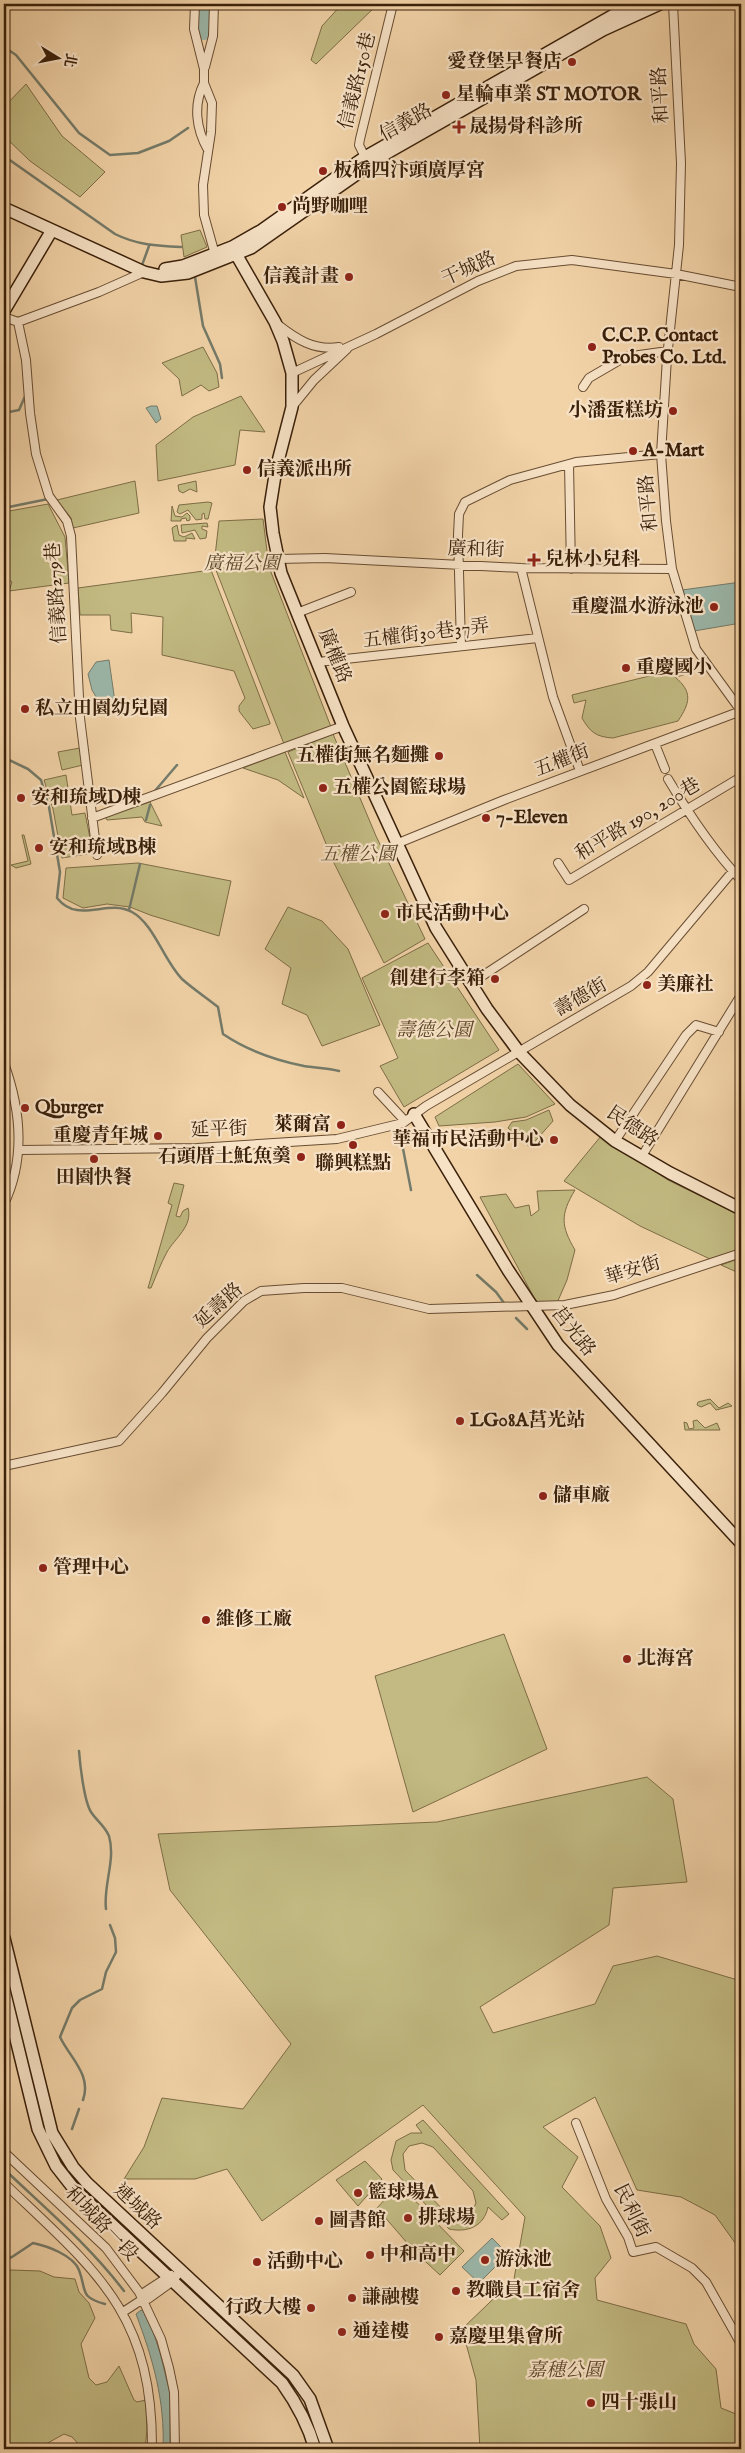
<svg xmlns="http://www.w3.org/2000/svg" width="745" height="2453" viewBox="0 0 745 2453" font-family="'IM FELL English','Noto Serif TC',serif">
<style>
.green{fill:#c2ba82;stroke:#7e6d46;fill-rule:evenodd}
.water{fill:#9bb7aa;stroke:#747b6a}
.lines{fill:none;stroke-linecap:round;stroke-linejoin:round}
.stream{stroke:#747b6a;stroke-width:2.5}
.river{stroke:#9bb7aa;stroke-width:14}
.street-casing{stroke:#684d32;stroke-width:10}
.secondary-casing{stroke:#3a200a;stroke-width:14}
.street{stroke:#f7e2c6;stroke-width:8}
.secondary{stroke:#f7e2c6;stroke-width:11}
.poi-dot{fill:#8f2418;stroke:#f7e2c6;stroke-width:2}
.labels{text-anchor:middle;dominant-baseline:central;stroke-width:4.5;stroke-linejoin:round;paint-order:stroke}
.poi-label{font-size:19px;font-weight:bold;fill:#3a200a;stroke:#f7e2c6;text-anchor:start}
.street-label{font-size:19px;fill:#3a200a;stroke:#f7e2c6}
.park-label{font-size:19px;font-style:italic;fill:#5c4628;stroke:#f7e2c6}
</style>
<rect width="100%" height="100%" fill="#f2d3a8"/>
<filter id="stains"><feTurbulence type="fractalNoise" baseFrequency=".004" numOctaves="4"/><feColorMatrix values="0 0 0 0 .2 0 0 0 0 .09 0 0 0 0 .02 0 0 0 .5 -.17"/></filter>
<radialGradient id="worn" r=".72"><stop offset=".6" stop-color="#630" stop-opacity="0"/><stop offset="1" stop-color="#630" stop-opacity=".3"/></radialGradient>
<path class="green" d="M342,4H378L316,64L311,60L322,26Z
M26,84L62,136L105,172L80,197L30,161L4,136V107Z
M200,230L207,247L184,257L181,235Z
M203,347L217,373L219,387L209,391L201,385L182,396L179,379L162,363Z
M241,396L265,432L240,430L235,465L158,481L156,445L193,417Z
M135,481L139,513L73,528L71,518L57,500Z
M196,481L197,492L190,489L183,493L179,491L178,485Z
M208,502L212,503L208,519H205L204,513L202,514V519L196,520L188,510L180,514L177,512L179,505Z
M48,504L65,537L69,583L9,591L12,582L4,576V512Z
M172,506L175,516L182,517L187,513L190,516V520L187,521L186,518L181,519V521H171Z
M263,519L269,567L331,727L284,744L214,565L219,521Z
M207,523L208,527L202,526V529L207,531L206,538L200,539L195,530L182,533L181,525Z
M177,525L179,535L184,537L192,533L195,539L186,538V541H174L172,528Z
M211,570L270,723V724L253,729L239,711V706L245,698L234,671L162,655L163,617L131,613L132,633L111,630L110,615H80L78,588Z
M682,668L684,675L675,677C693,692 690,703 678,721L613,738C596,737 590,732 582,718L586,700L574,703L572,695Z
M333,734L376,836L425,939L384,963L334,863L288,752Z
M80,748L83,765L62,770L58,752Z
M285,752L304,798L278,780L243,768Z
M66,775L72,815L85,813L93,853L62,858L53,809L44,780Z
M150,802L162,826L145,822L142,817L107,820L105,817Z
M22,835H24L31,864L16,868L11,865L28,861Z
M138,863L231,881L219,936L150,915L130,907L107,904L83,908L63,898L66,868Z
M288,907L322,921L348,949L380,1025L322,1046L307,1015L282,1004L291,968L265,949Z
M428,943L499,1050L404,1107L380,1066L398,1058L362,978Z
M518,1064L555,1104L526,1117L495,1122L439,1126L435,1117Z
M549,1110L553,1121L530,1147L508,1128L512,1122L526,1120Z
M601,1136L668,1180L741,1216V1249L710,1259L640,1226L564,1181Z
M174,1183L184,1185L176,1216L180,1217L183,1211L188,1208C193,1226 175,1238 167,1252C161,1263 156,1276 151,1288H148L172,1205L168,1203Z
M575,1190C560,1215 561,1226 575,1250L567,1280L557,1303L538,1305L480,1197L506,1194L515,1208L529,1205L531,1216L539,1210L537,1191Z
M741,1258V1274L721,1265Z
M710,1399L719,1408L728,1403L732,1406L716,1410L710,1403L701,1407L697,1405L698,1402Z
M697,1420L705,1428L717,1423L720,1430H685L684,1422L687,1423L689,1429L694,1428L693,1421Z
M504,1634L547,1749L413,1812L375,1676Z
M647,1777L673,1799L687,1882L613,1888L609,1925L480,2007L493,2033L595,2004L613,1966L657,1956L741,1981V2251L715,2215L681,2197L637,2190L595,2097L543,2127L578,2157L562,2187L600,2226L611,2258L595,2278L597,2300L686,2324L694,2344L716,2369L721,2408L741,2416L740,2449H480L476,2380L462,2329L514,2279L525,2217L423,2105L262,2221L227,2169L195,2179H124L144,2147L162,2098L243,2109L291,2044L170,1890L158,1834L437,1822Z
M423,2120L509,2214L502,2220L488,2207C484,2226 468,2233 449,2229L393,2170L391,2160L396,2141L411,2133H422L416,2125ZM422,2143L433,2147L473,2191L476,2203L472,2212L465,2218H456L447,2214L405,2170L403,2154L409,2146Z
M365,2161L382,2179L358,2206L336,2180Z
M399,2184L464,2251L440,2275L414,2251L377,2208Z
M11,2270L40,2271L54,2277L75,2279L79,2292L89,2303L95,2318L81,2344L89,2378L96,2385L107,2382L119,2366L134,2400L137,2402L146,2400L147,2430L145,2449H83L72,2437L64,2434L37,2449H4V2271Z"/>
<path class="water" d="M151,406H157L161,419L156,423L146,408Z
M741,582V623L694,631L682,590Z
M109,660L115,702H99L92,690L88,674L96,662Z
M492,2238L508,2254L479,2283L462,2267Z
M141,2310L147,2313L160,2353L170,2393V2449H163C165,2401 153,2359 136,2314Z"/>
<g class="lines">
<path class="stream" d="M4,47L16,55L79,133L110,155L138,153L169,141L188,128
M4,156L115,234C137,245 157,246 181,247
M141,268L149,246
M195,277L203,326L220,364L222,378
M4,413L19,410L26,394
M4,508L48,499
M4,582V593
M4,663V678
M4,753L7,759L28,769L41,780L49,807L60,872L57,898C79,925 107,898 132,912C154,924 164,961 182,979C193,989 207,998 218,1007L223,1034C248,1051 274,1060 304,1066C316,1068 328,1068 339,1071
M154,792L177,765
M146,820L150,805
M129,910L140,864
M399,1128L411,1190
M477,1275L496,1292L504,1303
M516,1318L527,1329
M79,1751C80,1764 84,1801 91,1812C96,1820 105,1826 109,1836C116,1860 103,1885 106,1909
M83,2100C92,2075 70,2058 60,2037L72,2008L80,2000L102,1989L106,1972L116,1952L115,1938L110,1925
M72,2129L79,2109
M4,2169C45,2208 89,2245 124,2291
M4,2256L6,2259L12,2257L33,2243C47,2246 73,2255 79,2270C87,2291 79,2297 105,2304"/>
<path class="river" d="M204,33V4"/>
<defs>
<path id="street" d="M195,4L194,29L204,69V83L212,103L211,132L203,185L204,215L216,258
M673,4L681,163L679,245L667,358L661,454L666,521L672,569L696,649L741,711
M205,67L213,36L214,4
M204,83C193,105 196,129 208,150
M367,161L359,145L360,139L393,4
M4,317L18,322
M18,322L26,360L30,413L36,454L49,496L67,521L71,536L80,718L97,855
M18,322L99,292L144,272
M277,324C296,339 314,351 339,347
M292,373L376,334L478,281L516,266L572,260L676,274L741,287
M583,387L589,378L625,357L668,351
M292,407L314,380L347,349
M569,464L571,569
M278,559L325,558L521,568L672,569
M521,568L553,697L580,771
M297,613L351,592
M461,646L458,535L459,514L465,502L510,480L576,462L661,454
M318,662L538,638
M655,744L665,769
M668,779C690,816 712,849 741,880
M92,818L343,726
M396,844L504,800L741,711
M558,863L569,880L741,777
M470,984L584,909
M4,1063C21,1110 26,1158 4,1204
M378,1092L405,1121
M615,1141L686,1035L696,1025L719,1032
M20,1150L197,1148L337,1139L403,1123L426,1106L631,986L648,972L733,871
M642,1156L741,995
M4,1466L119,1441L162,1393L207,1338L244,1301L261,1291L304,1288H342L429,1309L565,1305L614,1295L741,1253
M576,2123L606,2199L628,2237L633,2252L656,2247L692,2268L706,2282L741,2344
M4,2152L106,2248L139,2292L161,2339L169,2368L174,2392L175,2449
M4,2183C95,2270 153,2312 152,2449
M143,2299L145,2292L171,2275
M123,2312L143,2299H148L173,2281L180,2271"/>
<path id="secondary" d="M4,208L144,272L161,276L188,273L251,248L387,153L603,30L660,4
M232,247L275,322L283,341L292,373V407L276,469L270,507L273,533L281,573L343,726L436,928L487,1009L519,1052L570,1105L615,1141L670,1173L741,1209
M165,269L183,266L232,247L262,230L365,157L633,4
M4,311L52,230
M414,1114L508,1270L558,1345L741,1543
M4,1938L52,2133L73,2167L87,2183L293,2375L310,2399L328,2449
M4,1990L38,2129L56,2166L74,2189L282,2383C297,2404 308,2424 315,2449"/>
</defs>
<use href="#street" class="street-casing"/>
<use href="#secondary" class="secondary-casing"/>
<use href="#street" class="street"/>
<use href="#secondary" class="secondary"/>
</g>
<g class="poi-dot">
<circle cx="572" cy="62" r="5"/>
<circle cx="446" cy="95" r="5"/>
<path d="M456.5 119.5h5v5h5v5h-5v5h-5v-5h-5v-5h5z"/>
<circle cx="323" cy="171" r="5"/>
<circle cx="282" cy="207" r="5"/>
<circle cx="349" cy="277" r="5"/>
<circle cx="592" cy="347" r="5"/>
<circle cx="673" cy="411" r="5"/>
<circle cx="633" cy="451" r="5"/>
<circle cx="247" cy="470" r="5"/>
<path d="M531.5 552.5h5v5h5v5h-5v5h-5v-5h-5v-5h5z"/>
<circle cx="714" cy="607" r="5"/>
<circle cx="626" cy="668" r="5"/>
<circle cx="25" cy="709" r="5"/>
<circle cx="439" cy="756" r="5"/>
<circle cx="323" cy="788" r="5"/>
<circle cx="21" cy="798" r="5"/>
<circle cx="486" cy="818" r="5"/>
<circle cx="39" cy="848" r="5"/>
<circle cx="385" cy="914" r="5"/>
<circle cx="495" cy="979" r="5"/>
<circle cx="647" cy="985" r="5"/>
<circle cx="25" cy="1108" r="5"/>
<circle cx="341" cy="1125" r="5"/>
<circle cx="158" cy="1136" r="5"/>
<circle cx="554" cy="1140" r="5"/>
<circle cx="353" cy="1145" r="5"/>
<circle cx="301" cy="1157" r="5"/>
<circle cx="94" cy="1159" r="5"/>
<circle cx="460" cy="1421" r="5"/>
<circle cx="543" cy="1496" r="5"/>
<circle cx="43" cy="1568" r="5"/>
<circle cx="206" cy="1620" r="5"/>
<circle cx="627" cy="1659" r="5"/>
<circle cx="358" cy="2193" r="5"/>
<circle cx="408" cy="2218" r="5"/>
<circle cx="319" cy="2221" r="5"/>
<circle cx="370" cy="2255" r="5"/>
<circle cx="485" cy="2260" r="5"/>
<circle cx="257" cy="2262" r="5"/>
<circle cx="456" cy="2291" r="5"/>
<circle cx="352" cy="2298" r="5"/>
<circle cx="311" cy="2308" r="5"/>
<circle cx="342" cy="2332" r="5"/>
<circle cx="439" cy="2337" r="5"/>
<circle cx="591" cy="2403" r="5"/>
</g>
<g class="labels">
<g class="poi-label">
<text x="562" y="62" text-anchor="end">愛登堡早餐店</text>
<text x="456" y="95">星輪車業 ST MOTOR</text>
<text x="469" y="127">晟揚骨科診所</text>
<text x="333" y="171">板橋四汴頭廣厚宮</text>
<text x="292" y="207">尚野咖哩</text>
<text x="339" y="277" text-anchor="end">信義計畫</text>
<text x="602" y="336">C.C.P. Contact<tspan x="602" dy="22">Probes Co. Ltd.</tspan></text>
<text x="663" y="411" text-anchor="end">小潘蛋糕坊</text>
<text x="643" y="451">A-Mart</text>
<text x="257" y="470">信義派出所</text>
<text x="545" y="560">兒林小兒科</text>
<text x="704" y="607" text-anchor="end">重慶溫水游泳池</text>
<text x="636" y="668">重慶國小</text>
<text x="35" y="709">私立田園幼兒園</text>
<text x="429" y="756" text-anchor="end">五權街無名麵攤</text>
<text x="333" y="788">五權公園籃球場</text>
<text x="31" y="798">安和琉域D棟</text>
<text x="496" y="818">7-Eleven</text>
<text x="49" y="848">安和琉域B棟</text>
<text x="395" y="914">市民活動中心</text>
<text x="485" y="979" text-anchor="end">創建行李箱</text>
<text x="657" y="985">美廉社</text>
<text x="35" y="1108">Qburger</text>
<text x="331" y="1125" text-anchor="end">萊爾富</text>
<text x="148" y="1136" text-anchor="end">重慶青年城</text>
<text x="544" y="1140" text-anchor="end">華福市民活動中心</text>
<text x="291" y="1157" text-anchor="end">石頭厝土魠魚羹</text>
<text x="353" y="1164" text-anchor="middle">聯興糕點</text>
<text x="94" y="1178" text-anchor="middle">田園快餐</text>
<text x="470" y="1421">LG08A莒光站</text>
<text x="553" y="1496">儲車廠</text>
<text x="53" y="1568">管理中心</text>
<text x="216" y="1620">維修工廠</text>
<text x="637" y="1659">北海宮</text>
<text x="368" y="2193">籃球場A</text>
<text x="418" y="2218">排球場</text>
<text x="329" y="2221">圖書館</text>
<text x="380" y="2255">中和高中</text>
<text x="495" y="2260">游泳池</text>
<text x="267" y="2262">活動中心</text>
<text x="466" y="2291">教職員工宿舍</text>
<text x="362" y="2298">謙融樓</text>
<text x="301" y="2308" text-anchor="end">行政大樓</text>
<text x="352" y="2332">通達樓</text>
<text x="449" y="2337">嘉慶里集會所</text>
<text x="601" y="2403">四十張山</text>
</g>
<g class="street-label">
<text transform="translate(358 81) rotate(-76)">信義路150巷</text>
<text transform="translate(661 95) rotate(-93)">和平路</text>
<text transform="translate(406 123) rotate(-29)">信義路</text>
<text transform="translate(469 269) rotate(-24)">干城路</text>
<text transform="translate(649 503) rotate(-95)">和平路</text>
<text transform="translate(476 550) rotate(2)">廣和街</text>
<text transform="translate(57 593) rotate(-94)">信義路279巷</text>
<text transform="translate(426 634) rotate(-7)">五權街30巷37弄</text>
<text transform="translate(334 656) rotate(68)">廣權路</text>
<text transform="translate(562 761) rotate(-21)">五權街</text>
<text transform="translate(638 820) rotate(-31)">和平路 190, 200巷</text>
<text transform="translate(581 998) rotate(-30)">壽德街</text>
<text transform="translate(632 1127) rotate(34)">民德路</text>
<text transform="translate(219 1130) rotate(-2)">延平街</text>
<text transform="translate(633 1271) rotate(-17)">華安街</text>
<text transform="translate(219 1306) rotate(-42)">延壽路</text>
<text transform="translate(573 1332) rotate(51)">莒光路</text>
<text transform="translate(137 2207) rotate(43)">連城路</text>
<text transform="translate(631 2211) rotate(64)">民利街</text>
<text transform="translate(101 2224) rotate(46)">和城路一段</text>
</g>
<g class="park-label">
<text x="242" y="564">廣福公園</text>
<text x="358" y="855">五權公園</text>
<text x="434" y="1031">壽德公園</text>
<text x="565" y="2371">嘉穗公園</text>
</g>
</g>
<rect width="745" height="2453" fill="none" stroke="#f2d3a8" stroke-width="20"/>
<rect x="5" y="5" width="735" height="2443" fill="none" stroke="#3a200a" stroke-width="2.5"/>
<rect x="10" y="10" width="725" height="2433" fill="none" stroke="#3a200a"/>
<g transform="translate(58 58) rotate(100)" stroke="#f7e2c6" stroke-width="4" paint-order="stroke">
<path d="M0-4L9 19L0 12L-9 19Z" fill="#3a200a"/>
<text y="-8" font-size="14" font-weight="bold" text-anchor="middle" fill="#3a200a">北</text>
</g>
<rect width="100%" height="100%" filter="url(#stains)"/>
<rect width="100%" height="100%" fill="url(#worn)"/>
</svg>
